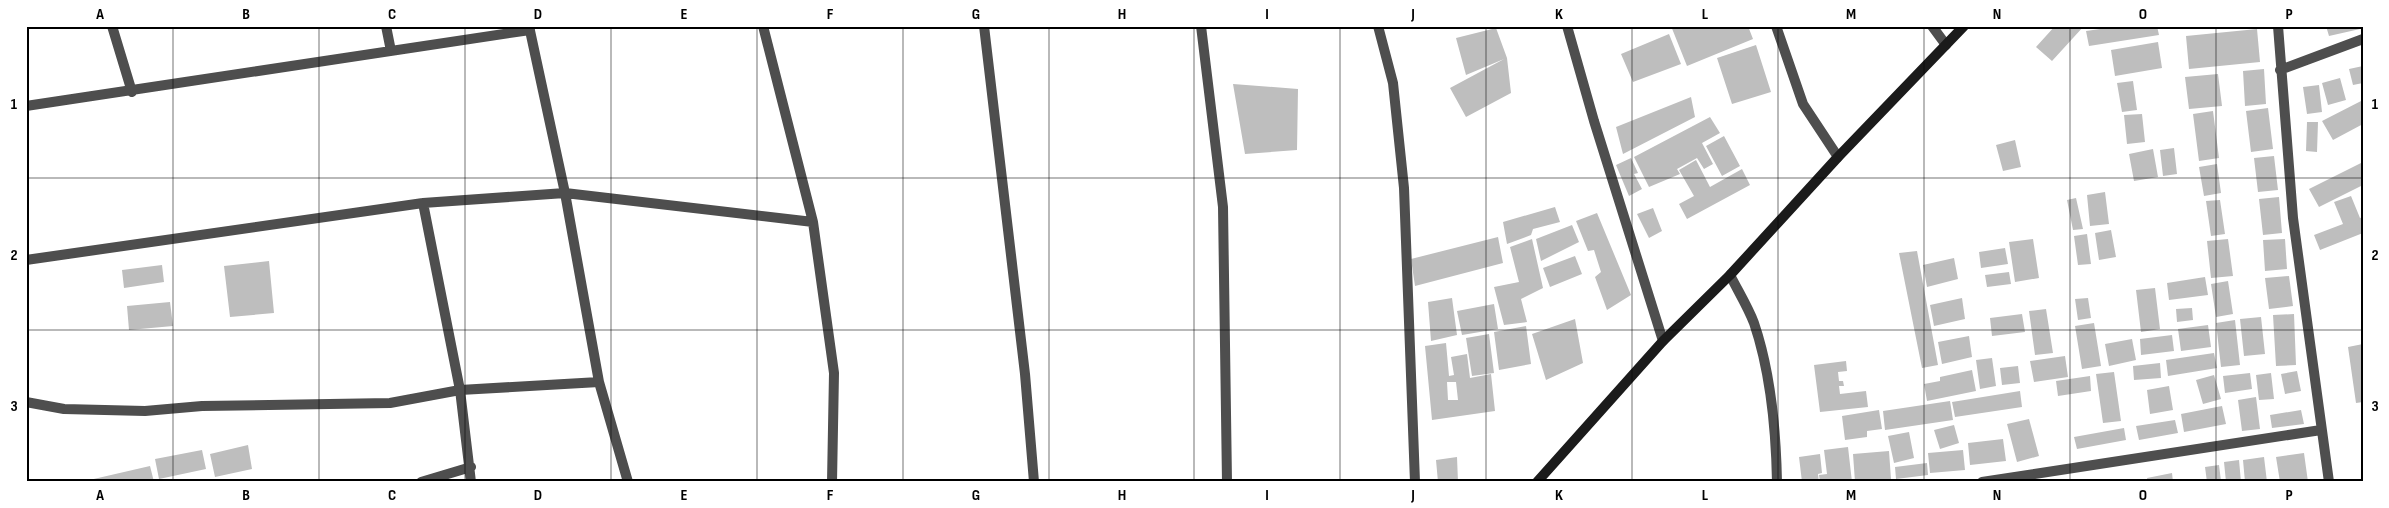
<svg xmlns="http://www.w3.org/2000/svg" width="2389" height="508" viewBox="0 0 2389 508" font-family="'Sofia Sans Condensed',sans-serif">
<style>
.building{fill:#bebebe;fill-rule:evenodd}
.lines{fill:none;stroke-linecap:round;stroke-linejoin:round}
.street{stroke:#4e4e4e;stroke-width:10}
.secondary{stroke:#1b1b1b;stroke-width:10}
.grid{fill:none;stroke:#000;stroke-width:1;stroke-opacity:0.55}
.neatline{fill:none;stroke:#000;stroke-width:2}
.grid-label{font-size:16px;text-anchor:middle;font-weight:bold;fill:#000}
</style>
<rect width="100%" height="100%" fill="#fff"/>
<path class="building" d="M1671,26H1748L1753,39L1687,66Z
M2055,26H2084L2052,61L2036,47Z
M2121,26H2157L2159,35L2089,46L2086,31Z
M2326,26H2359L2360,29L2329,36Z
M1496,28L1507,58L1511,93L1466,117L1450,88L1504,59L1466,75L1456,38Z
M2257,29L2260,62L2189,69L2186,36Z
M1669,34L1681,64L1633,82L1621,54Z
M2158,42L2162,68L2115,76L2111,50Z
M1756,45L1771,92L1732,104L1717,58Z
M2363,66V83L2353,85L2349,69Z
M2264,69L2266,104L2245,106L2243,71Z
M2218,74L2222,106L2189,109L2185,77Z
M2340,78L2346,100L2328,105L2322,83Z
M2133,81L2137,110L2122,112L2117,83Z
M1233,84L1298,89L1297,150L1245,154Z
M2319,85L2322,112L2307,114L2303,87Z
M1691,97L1695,117L1623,154L1616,127Z
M2363,100V124L2333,140L2322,121Z
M2268,108L2273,149L2251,152L2246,111Z
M2213,111L2219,158L2199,161L2193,114Z
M2142,114L2145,142L2127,144L2124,115Z
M1710,117L1720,133L1702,143L1713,164L1704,169L1697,158L1677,169L1680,174L1649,187L1634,157Z
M2307,122H2318L2317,152L2306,151Z
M1724,136L1740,166L1722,176L1706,146Z
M2015,140L2021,167L2003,171L1996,145Z
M2174,148L2177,174L2163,176L2160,150Z
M2153,149L2158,177L2134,181L2129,154Z
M2274,156L2278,190L2258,192L2254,158Z
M1631,158L1638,173L1634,174L1642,189L1629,196L1616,165Z
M1696,160L1710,187L1742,169L1750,185L1687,219L1679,204L1694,196L1679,170Z
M2363,162V185L2319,207L2309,189Z
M2217,164L2221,193L2204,196L2199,167Z
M2105,192L2109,224L2090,226L2087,195Z
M2351,196L2360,218L2363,217V233L2320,250L2314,235L2343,224L2334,202Z
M2279,197L2282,233L2263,235L2259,199Z
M2076,198L2083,229L2073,230L2067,200Z
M2220,200L2225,234L2211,236L2206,201Z
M1555,207L1560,222L1533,229L1531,235L1507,244L1503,222Z
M1653,208L1662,231L1649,238L1637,214Z
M1597,213L1631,295L1607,310L1595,277L1601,272L1594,250L1588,251L1576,221Z
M1572,225L1579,242L1541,261L1536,239Z
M2111,230L2116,257L2099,260L2095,233Z
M2087,234L2091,264L2078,265L2074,236Z
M1498,237L1503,263L1415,286L1411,259Z
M1532,239L1543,288L1521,299L1527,322L1504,325L1494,287L1519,282L1510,247Z
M2033,239L2039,278L2015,282L2009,242Z
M2228,239L2233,276L2211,278L2207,241Z
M2285,239L2287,269L2265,271L2263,240Z
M2005,248L2008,264L1981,268L1979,252Z
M1917,251L1938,365L1922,368L1899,253Z
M1575,256L1582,274L1550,287L1543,268Z
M1954,258L1958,279L1927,287L1923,265Z
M269,261L274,313L230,317L224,266Z
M162,265L164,282L124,288L122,270Z
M2009,272L2011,284L1987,287L1985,275Z
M2289,276L2293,306L2269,309L2265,278Z
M2205,277L2208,295L2169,300L2167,283Z
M2228,281L2233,314L2216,317L2211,284Z
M2155,288L2160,329L2141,332L2136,290Z
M1452,298L1457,335L1431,341L1428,302Z
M1962,298L1965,319L1934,326L1930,305Z
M2088,298L2091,318L2078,320L2075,299Z
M170,302L173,326L129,330L127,306Z
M1494,304L1498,329L1462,335L1457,311Z
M2192,308L2193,320L2177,322L2176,309Z
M2046,309L2053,353L2035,355L2029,311Z
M2022,314L2025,332L1992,336L1990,318Z
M2294,314L2296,365L2276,366L2273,315Z
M2261,317L2265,354L2244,356L2240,319Z
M1575,319L1583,363L1546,380L1532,334Z
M2235,320L2240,365L2221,367L2216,323Z
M2094,323L2101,366L2082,369L2075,326Z
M2208,325L2211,347L2181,351L2178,329Z
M1526,326L1531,364L1499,370L1494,332Z
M1489,334L1494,373L1472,376L1466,338Z
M2172,335L2174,351L2141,355L2140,339Z
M1969,336L1972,357L1942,364L1938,342Z
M2132,339L2136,360L2109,366L2105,344Z
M1446,343L1449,376L1454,375L1451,357L1467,354L1470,378L1491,374L1495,411L1432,420L1425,346ZM1447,382H1456L1458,400H1448Z
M2363,344V402L2356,403L2348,347Z
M2214,353L2217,368L2168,376L2166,360Z
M2065,356L2068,377L2034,382L2030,361Z
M1992,358L1996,386L1980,389L1976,360Z
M1846,361L1847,371L1838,372L1839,381H1843L1844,386H1839L1840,394L1866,391L1868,407L1820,412L1814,365Z
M2160,363L2161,378L2134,380L2133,366Z
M2018,366L2020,383L2002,385L2000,368Z
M1972,370L1976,391L1927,401L1924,384L1940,381V377Z
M2297,371L2301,391L2285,394L2281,374Z
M2114,372L2121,421L2103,423L2096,374Z
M2250,373L2252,389L2225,393L2223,376Z
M2271,373L2274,399L2259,400L2256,375Z
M2214,375L2221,399L2203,404L2196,380Z
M2090,376L2091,391L2058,396L2056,381Z
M2169,386L2173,410L2150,414L2147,390Z
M2020,391L2022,407L1955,417L1952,402Z
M2256,397L2260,429L2242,431L2238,400Z
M1950,401L1953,420L1885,430L1883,411Z
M2222,406L2226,424L2184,432L2181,414Z
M1879,410L1882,429L1867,431V437L1845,440L1842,416Z
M2301,410L2304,424L2272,428L2270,415Z
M2029,419L2039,456L2017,462L2007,424Z
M2175,420L2178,433L2139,440L2136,426Z
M1954,425L1959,443L1940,449L1934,430Z
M2124,428L2126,440L2077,449L2074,437Z
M1909,432L1914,458L1894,463L1888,436Z
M2003,439L2006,461L1970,465L1968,443Z
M248,445L252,469L215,477L210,454Z
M1848,447L1852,482H1820L1819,475L1827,474L1824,450Z
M202,450L206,469L159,479L155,459Z
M1963,450L1965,470L1930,473L1928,453Z
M1889,451L1891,479L1855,482L1853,454Z
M2304,453L2308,482H2280L2276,457Z
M1820,454L1822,473L1818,474L1819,482H1802L1799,457Z
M1457,457L1458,482H1438L1436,460Z
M2264,457L2267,482H2245L2243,460Z
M2239,460L2241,482H2226L2224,462Z
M1927,463L1928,475L1896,479L1895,467Z
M2219,465L2221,481L2207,482L2205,467Z
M150,466L154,482H85V481Z
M2172,473L2173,482H2148L2147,478Z"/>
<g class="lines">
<path class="street" d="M112,26L132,92
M386,26L391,51
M529,26L565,193L599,382L628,482
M763,26L813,222L834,373L832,482
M984,26L1025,374L1034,482
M1201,26L1223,207L1227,482
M1378,26L1393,83L1404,188L1415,482
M1567,26L1594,121L1663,341
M1776,26L1803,104L1838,157
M1932,26L1946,45
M2278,26L2293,218L2329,482
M2280,70L2363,39
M26,106L530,30
M423,203L460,390L471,482
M26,260L423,203L565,193L813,222
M1730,275C1738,291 1748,307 1754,323C1771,373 1776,430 1777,482
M26,402L64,409L145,411L202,406L390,403L460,390L599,382
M421,482L471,467
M1982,482L2321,430"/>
<path class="secondary" d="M1537,482L1663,341L1730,275L1838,157L1964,26"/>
</g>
<path class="grid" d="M173,26V482M319,26V482M465,26V482M611,26V482M757,26V482M903,26V482M1049,26V482M1194,26V482M1340,26V482M1486,26V482M1632,26V482M1778,26V482M1924,26V482M2070,26V482M2216,26V482M26,178H2363M26,330H2363"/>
<rect width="2389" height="508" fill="none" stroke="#ffffff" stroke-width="55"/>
<rect x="28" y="28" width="2334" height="452" class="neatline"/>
<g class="grid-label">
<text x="100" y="19">A</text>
<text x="246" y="19">B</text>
<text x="392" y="19">C</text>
<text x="538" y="19">D</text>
<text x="684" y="19">E</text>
<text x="830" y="19">F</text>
<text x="976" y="19">G</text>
<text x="1122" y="19">H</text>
<text x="1267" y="19">I</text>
<text x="1413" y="19">J</text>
<text x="1559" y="19">K</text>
<text x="1705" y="19">L</text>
<text x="1851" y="19">M</text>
<text x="1997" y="19">N</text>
<text x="2143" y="19">O</text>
<text x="2289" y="19">P</text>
<text x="14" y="109">1</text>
<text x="2375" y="109">1</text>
<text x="14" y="260">2</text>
<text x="2375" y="260">2</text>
<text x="14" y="411">3</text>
<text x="2375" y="411">3</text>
<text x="100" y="500">A</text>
<text x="246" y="500">B</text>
<text x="392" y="500">C</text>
<text x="538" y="500">D</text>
<text x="684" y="500">E</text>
<text x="830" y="500">F</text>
<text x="976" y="500">G</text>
<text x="1122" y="500">H</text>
<text x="1267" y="500">I</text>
<text x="1413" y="500">J</text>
<text x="1559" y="500">K</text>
<text x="1705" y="500">L</text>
<text x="1851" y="500">M</text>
<text x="1997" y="500">N</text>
<text x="2143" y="500">O</text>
<text x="2289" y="500">P</text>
</g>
</svg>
